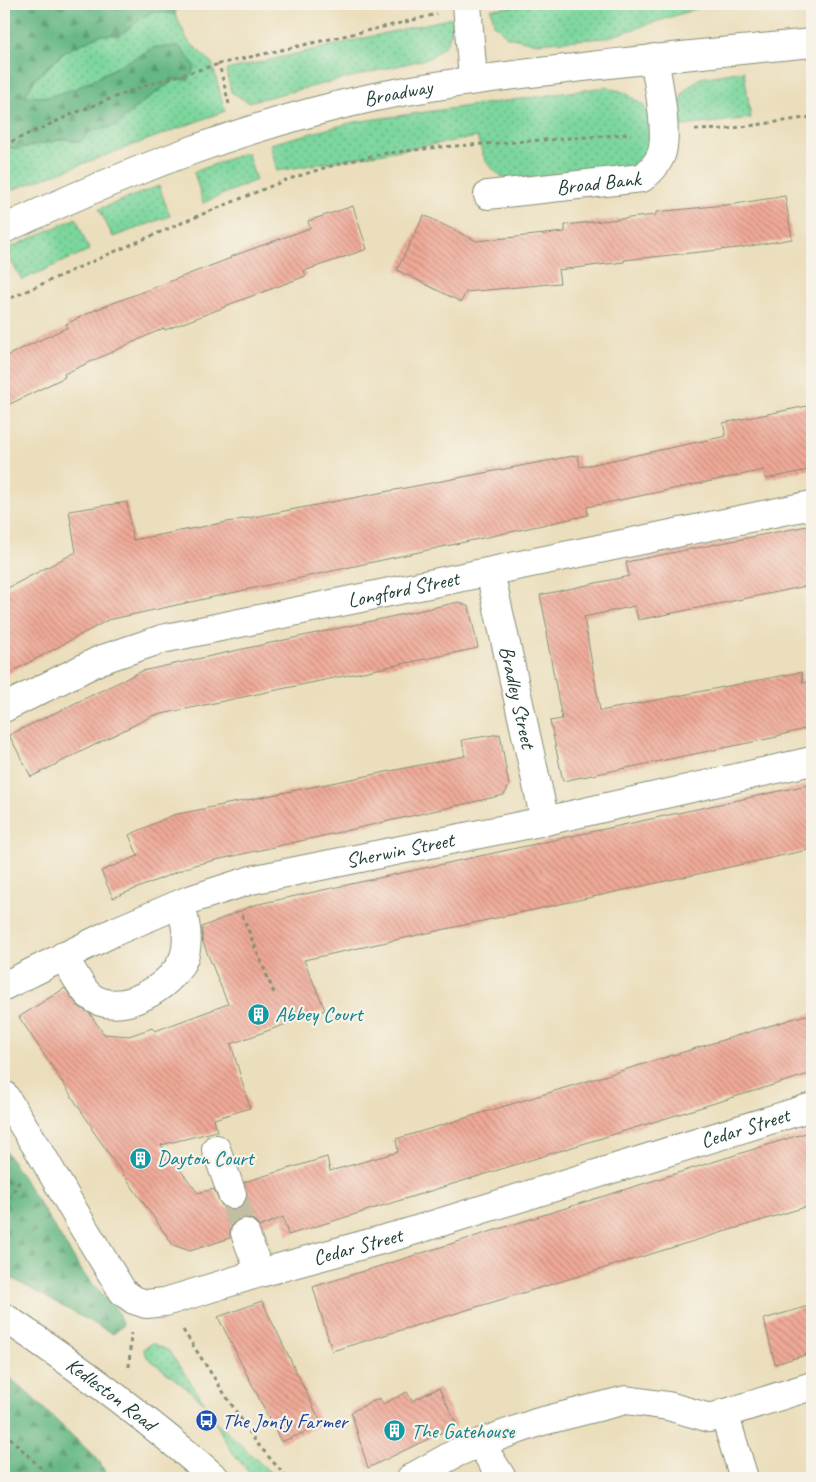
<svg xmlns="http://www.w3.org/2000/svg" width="816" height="1482" viewBox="0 0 816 1482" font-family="Caveat,sans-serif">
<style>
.grass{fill:url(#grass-dots);stroke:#4e8a68}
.forest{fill:url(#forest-firs);stroke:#427a5c}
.building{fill:url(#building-back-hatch)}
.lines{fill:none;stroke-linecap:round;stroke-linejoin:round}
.minor-tunnel{stroke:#c2bea1;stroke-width:28;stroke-dasharray:28 14;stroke-linecap:butt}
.minor-casing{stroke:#858e78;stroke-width:30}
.path{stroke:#858e78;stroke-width:3;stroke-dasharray:4 4;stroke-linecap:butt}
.minor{stroke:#fff;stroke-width:28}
.labels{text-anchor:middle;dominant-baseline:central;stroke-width:4.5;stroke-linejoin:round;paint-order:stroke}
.street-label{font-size:21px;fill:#1f3d34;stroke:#f7f3e8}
.culture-label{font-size:21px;fill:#0d838f;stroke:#f7f3e8;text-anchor:start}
.transit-label{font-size:21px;fill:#164399;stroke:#f7f3e8;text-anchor:start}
</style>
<defs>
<pattern id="grass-dots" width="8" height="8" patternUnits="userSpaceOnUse" patternTransform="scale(1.25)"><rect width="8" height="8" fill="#7cd69d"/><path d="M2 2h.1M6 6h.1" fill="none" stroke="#65af81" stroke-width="1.8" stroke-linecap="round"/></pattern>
<pattern id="forest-firs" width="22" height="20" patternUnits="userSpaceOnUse" patternTransform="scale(1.25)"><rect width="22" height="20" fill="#65b784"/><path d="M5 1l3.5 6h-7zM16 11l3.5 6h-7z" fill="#53966d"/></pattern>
<pattern id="building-back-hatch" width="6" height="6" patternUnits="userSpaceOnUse" patternTransform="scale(1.25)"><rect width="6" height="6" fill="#f0a997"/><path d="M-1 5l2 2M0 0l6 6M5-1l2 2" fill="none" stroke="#c28b7c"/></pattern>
</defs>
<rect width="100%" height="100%" fill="#f7f3e8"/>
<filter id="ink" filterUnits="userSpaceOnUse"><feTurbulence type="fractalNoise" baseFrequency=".02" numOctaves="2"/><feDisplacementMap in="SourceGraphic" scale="10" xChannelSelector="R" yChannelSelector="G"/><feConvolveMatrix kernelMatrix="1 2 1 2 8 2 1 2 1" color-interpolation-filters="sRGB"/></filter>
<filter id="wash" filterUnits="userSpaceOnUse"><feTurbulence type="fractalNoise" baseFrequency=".0096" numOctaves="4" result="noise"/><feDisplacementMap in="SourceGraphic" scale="20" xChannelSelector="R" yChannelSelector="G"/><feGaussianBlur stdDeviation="1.12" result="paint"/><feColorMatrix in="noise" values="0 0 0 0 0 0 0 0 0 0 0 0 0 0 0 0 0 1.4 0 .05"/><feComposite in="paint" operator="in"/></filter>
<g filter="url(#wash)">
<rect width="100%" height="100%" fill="#ebdebc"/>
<path class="grass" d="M541,4H718L708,5L606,38L535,43L507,37L494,24L491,9Z
M152,11L175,14L188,41L212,63L225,111L4,193V146L17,149L64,139L80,142L91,131L116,126L135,108L175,79L189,80L115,68L77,88L48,97L25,96L35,79L66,51L100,35H120Z
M456,17L447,44L430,58L248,102L231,92L226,70Z
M744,71L751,118L674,127L673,114L679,101L686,89L700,78Z
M606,87L626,93L644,106L650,120L651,149L642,163L627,172L506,179C484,165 485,160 477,137L277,171L270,144L354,122Z
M247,152L256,180L203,203L194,172Z
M159,186L170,216L113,237L99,209Z
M76,218L89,250L22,280L5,250Z
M153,1343L169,1351L205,1403L147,1357L143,1349Z
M214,1420L276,1478H253L230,1449Z"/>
<path class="forest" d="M4,4H178L175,14L152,11L120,35H100L66,51L35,79L25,96L48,97L77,88L155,47L179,46L195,66L189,80L175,79L135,108L116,126L91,131L80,142L64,139L17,149L4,146Z
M4,1148L84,1274L117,1310L123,1326L113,1334L4,1274Z
M4,1373L22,1388L99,1461L108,1477L117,1478H4Z"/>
<g id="blocks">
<path class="building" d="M785,196L792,239L738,248L624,260V262L558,270L560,283L466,292L461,302L397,270L424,215L476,241L565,232V225L656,215V212L735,204Z
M353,206L367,249L304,271L306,276L225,306V307L165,330L164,328L64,374L65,377L4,407V357L68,327L66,324L95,310L231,258L230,257L310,228L308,221Z
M812,405V469L766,479L764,470L587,507L588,515L108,620L4,676V590L76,552L69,511L127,502L133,540L578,455L580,467L726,436L723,423Z
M812,525V585L638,620L635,606L584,617L600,711L801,672L803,683L812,681V727L777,736V737L563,781L550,721L562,719L546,633H548L540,595L629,576L626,562Z
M459,602L469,607L478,648L152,716L31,777L9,735L142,671Z
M500,734L509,786L504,795L194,865L113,898L101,871L138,856L129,835L173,815L465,756L462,740Z
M812,784V849L304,960L325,1010L231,1044L250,1108L214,1119L217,1131L161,1145L198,1193L214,1189L222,1206L229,1209H237L244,1204L247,1197L244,1182L327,1157L330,1171L398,1152L396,1139L812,1013V1073L288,1235L283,1217L259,1227L255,1221L247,1218H240L233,1223L230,1230V1238L190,1251L173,1245L91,1128L92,1127L19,1017L65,988L78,1006L90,1014L104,1034L129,1036L152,1028L155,1031L228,1004L202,940V927L254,905Z
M812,1131V1205L332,1351L313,1287Z
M262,1301L322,1425L281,1442L218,1317Z
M812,1305V1353L775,1364L764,1319Z
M439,1388L457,1425L368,1468L351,1412L380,1398L383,1404L407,1392L412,1401Z"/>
</g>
</g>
<g filter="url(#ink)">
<use href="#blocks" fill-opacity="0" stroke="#858e78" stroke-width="1"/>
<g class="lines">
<path class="minor-tunnel" d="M232,1194L245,1233"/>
<defs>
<g id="minor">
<path d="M467,4L473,79"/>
<path id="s1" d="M488,195L642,178C650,172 657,165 661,155C669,134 658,81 654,58"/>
<path id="s2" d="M4,229C122,174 247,124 375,97C438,84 502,76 566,69C648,59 730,51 812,43"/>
<path id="s3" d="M490,572L545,821"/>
<path id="s4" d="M4,708L100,660L162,639L812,505"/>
<path d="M63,956C70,966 81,988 89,995C117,1020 173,987 184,957C190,939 185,922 181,904"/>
<path id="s5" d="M4,986L116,931L189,900L251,880L545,821L812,761"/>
<path id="s6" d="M4,1095L40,1152L85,1230L123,1292L134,1300L146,1304L165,1302L260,1273L403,1234L812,1107"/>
<path d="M216,1149L232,1194"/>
<path d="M245,1233L260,1273"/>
<path id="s7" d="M4,1317C77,1366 149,1420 215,1478"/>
<path d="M724,1413L744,1478"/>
<path d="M480,1443L502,1478"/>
<path d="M411,1478L456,1453L480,1443L539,1422L626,1400L668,1406L710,1418L812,1386"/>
</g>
</defs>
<use href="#minor" class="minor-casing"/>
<path class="path" d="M229,104L219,64L401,23L437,14
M695,130L727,129L812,117
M4,145L77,112L146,85L219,64
M4,301L109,254L198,216L286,180L327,167L380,154L440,147L631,134
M242,915L274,993
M4,1205L20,1181
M183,1330L256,1442L287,1478
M129,1367L131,1333
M4,1432L51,1478"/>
<use href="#minor" class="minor"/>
</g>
</g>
<defs>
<symbol id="building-disc" viewBox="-11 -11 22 22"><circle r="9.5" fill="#0f9aa8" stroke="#f7f3e8"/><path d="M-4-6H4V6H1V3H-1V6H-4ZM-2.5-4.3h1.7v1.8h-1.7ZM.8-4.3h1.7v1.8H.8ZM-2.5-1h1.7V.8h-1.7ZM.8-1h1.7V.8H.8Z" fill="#fff"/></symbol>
<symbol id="bus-disc" viewBox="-11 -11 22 22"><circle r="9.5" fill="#1a4fb4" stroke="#f7f3e8"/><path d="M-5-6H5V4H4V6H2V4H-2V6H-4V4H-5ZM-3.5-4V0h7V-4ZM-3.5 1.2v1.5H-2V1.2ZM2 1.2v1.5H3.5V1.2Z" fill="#fff"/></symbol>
</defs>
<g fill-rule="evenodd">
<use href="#building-disc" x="246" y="1002" width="25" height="25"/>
<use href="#building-disc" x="128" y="1146" width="25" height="25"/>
<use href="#bus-disc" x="194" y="1408" width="25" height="25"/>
<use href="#building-disc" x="382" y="1418" width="25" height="25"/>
</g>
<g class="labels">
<g class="street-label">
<text stroke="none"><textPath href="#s2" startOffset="418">Broadway</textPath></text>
<text stroke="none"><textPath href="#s1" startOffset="111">Broad Bank</textPath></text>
<text stroke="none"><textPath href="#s4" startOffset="419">Longford Street</textPath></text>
<text stroke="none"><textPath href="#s3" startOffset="128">Bradley Street</textPath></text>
<text stroke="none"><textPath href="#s5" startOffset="421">Sherwin Street</textPath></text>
<text stroke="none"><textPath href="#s6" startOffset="881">Cedar Street</textPath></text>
<text stroke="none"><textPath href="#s6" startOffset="476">Cedar Street</textPath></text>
<text stroke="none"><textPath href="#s7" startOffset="132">Kedleston Road</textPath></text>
</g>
<g class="culture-label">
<text x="275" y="1014">Abbey Court</text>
<text x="157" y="1158">Dayton Court</text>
<text x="411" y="1431">The Gatehouse</text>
</g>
<g class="transit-label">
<text x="222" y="1421">The Jonty Farmer</text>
</g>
</g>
<rect width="816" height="1482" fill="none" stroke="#f7f3e8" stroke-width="20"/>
</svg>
